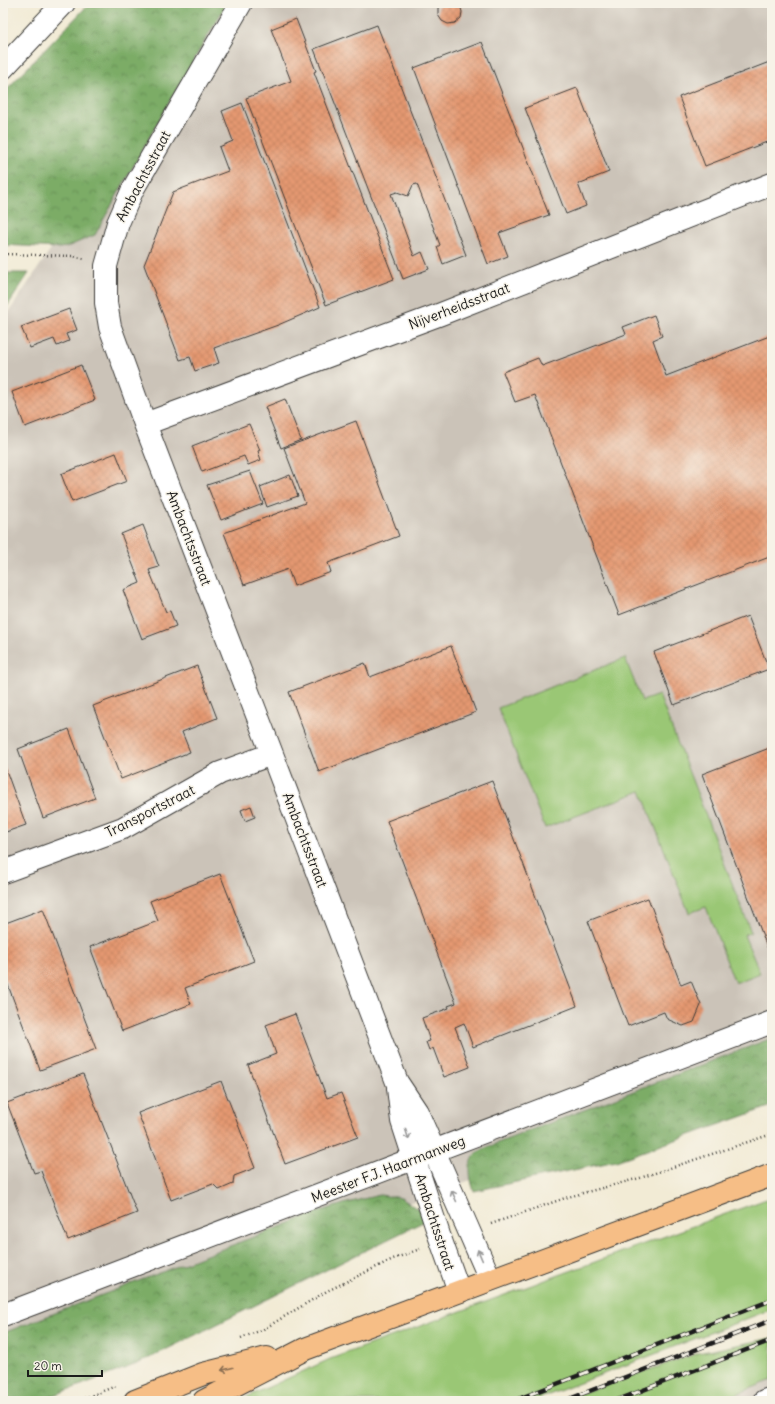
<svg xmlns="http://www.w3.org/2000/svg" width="775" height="1404" viewBox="0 0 775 1404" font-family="Delius,sans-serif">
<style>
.industrial{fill:#cbc3b8}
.grass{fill:#9ac775;stroke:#5b7248}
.forest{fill:url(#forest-crowns);stroke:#4c6441}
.building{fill:url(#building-cross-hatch)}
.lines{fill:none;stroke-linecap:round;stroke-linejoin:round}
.minor-casing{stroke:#3c3b38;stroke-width:24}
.major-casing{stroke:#3c3b38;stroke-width:24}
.path{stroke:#3c3b38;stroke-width:2.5;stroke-dasharray:1 3;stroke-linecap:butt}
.minor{stroke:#fff;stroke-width:22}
.major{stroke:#f6be86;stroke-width:22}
.rail-casing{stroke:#1c1c1c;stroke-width:4.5}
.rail{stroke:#f7f3e8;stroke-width:3;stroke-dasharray:9;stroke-linecap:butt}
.oneway{stroke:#999}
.oneway2{stroke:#896d51}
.labels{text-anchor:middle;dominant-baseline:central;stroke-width:3;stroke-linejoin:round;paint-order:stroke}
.street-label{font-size:14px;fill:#1c1c1c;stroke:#f7f3e8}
</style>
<defs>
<pattern id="forest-crowns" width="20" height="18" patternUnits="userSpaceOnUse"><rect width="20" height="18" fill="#7bac66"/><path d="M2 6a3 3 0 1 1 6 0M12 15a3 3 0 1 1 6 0" fill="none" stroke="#648b53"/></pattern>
<pattern id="building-cross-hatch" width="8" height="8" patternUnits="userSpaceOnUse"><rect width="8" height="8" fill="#e49871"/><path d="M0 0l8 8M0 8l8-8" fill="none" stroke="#c38261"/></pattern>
</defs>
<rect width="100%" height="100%" fill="#f7f3e8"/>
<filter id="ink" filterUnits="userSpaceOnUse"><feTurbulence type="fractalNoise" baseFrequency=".025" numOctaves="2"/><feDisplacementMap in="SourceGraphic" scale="8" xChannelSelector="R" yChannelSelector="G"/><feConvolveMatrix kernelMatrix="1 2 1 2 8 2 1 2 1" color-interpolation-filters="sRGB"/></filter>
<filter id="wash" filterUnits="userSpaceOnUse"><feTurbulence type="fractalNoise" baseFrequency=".012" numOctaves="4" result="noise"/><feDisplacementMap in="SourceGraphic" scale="16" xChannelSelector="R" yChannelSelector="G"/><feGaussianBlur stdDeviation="0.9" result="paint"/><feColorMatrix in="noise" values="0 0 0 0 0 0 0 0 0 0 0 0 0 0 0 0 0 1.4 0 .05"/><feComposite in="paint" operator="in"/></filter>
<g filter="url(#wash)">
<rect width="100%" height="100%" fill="#f2ebd5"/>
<path class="industrial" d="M200,3H772V1067L3,1355V321L137,119Z
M772,1361V1401H658Z"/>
<path class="grass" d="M625,658L642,701L659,695L751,932L744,935L760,973L735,983L706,907L689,913L641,791L545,828L498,708Z
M772,1197V1309L533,1401H238L330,1359Z
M772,1338V1380L719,1401H558L698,1353Z"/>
<path class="forest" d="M90,3H227L165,109L95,235L67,247L59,248L3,245V93Z
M3,273H29L3,313Z
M772,1038V1106L616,1161L474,1191C471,1183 467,1165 473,1157C478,1151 488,1147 495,1144Z
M380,1195L401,1198L419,1210L425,1221L137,1364L39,1401H3V1333L290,1223C319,1210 349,1202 380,1195Z"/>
<g id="blocks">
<path class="building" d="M441,3H458L460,5L462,12L461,18L455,23L448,24L442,21L438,15V8Z
M296,19L316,71L314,72L394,279L326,305L246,98L291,81L271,29Z
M377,25L466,255L443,264L437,247L440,245L417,184L413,185L408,196L397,192L391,194L414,256L422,252L429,269L403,279L314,49Z
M482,42L549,215L499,233L508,256L488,264L414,68Z
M772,61V140L705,166L679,97Z
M577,88L609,172L578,184L586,206L566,214L525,108Z
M242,103L320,307L278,325L214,348L219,363L195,371L190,357L180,360L144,265L173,192L228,171L219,147L233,141L222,111Z
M69,309L77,330L66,334L69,341L57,346L54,339L30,348L21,327Z
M654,315L662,336L653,340L666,376L772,335V556L619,615L535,395L515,402L503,372L538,358L542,366L582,351L626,334L623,327Z
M81,365L95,400L25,427L12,392Z
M285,399L301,440L281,448L265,407Z
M356,421L399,536L328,563L331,572L294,586L288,569L244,585L224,533L305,503L284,448Z
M249,424L260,450L258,451L261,460L248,465L244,456L202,472L192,446Z
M116,453L127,481L72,502L61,474Z
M250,471L263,504L221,520L207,485Z
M290,475L298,496L267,507L260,487Z
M143,525L159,567L149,570L166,612L170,611L176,626L142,639L123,590L140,583L121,534Z
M748,616L769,669L674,705L654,652Z
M451,646L476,712L319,772L289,692L365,663L370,677Z
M197,666L217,718L182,732L190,752L121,779L93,706Z
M69,729L95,798L43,818L18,749Z
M772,747V960L702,774Z
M3,762L26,825L3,833Z
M492,781L577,1006L473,1047L464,1023L455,1027L470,1067L444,1077L433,1048L429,1050L426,1042L430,1041L422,1018L449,1008L448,1006L456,1003L387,821Z
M251,806L255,817L245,821L241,810Z
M220,874L254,961L185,988L191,1004L122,1031L90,947L158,921L150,901Z
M648,898L681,985L691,981L701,1005L694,1022L683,1026L667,1019L664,1012L628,1026L588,921Z
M43,909L96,1049L40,1070L3,972V924Z
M295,1014L327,1098L341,1093L358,1137L285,1164L248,1065L276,1054L266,1025Z
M83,1074L137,1213L68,1240L41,1171L34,1173L7,1103Z
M221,1081L255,1168L234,1176L233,1184L219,1190L213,1184L171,1200L138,1113Z"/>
</g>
</g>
<g filter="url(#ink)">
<use href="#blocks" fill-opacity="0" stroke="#3c3b38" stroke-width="1"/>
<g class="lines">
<defs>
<path id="minor" d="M241,3L133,189L118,223L106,266V303L110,327L145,424L272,754L397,1082L417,1112L490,1279
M3,68L64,3
M145,424L441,314L772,184
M3,872L123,828L220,773L272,754
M398,1088L402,1121L439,1235L459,1291
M3,1315L772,1022
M764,1401L772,1398"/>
<path id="major" d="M135,1401L203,1374L267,1358
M204,1401L305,1349L772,1175"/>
</defs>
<use href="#minor" class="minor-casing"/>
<use href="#major" class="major-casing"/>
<path class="path" d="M3,254L73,256L84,259
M491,1224L568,1197L640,1178L772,1134
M241,1338L262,1330L327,1291L393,1259L420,1249
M77,1401L116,1386"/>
<use href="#minor" class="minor"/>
<use href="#major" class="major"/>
<defs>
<path id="rail" d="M513,1401L772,1300
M564,1401L772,1320
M615,1401L772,1340"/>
</defs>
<use href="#rail" class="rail-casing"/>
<use href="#rail" class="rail"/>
</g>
<defs><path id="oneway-shaft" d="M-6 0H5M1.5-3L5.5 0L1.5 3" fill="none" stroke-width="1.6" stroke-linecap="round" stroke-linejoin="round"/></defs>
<g class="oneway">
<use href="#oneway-shaft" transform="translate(407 1134) rotate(72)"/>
<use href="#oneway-shaft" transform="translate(454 1196) rotate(-114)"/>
<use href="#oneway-shaft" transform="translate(480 1255) rotate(-113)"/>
</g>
<use class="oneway2" href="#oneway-shaft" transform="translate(227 1369) rotate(166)"/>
</g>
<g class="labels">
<g class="street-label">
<text transform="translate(143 176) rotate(-62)">Ambachtsstraat</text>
<text transform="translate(459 306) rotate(-21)">Nijverheidsstraat</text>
<text transform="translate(189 538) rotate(69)">Ambachtsstraat</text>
<text transform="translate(150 811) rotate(-27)">Transportstraat</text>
<text transform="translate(305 840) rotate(69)">Ambachtsstraat</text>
<text transform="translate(388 1169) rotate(-21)">Meester F.J. Haarmanweg</text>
<text transform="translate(435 1222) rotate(72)">Ambachtsstraat</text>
</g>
</g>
<rect width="775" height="1404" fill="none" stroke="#f7f3e8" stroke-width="16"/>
<path d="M28 1370v6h74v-6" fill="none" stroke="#1c1c1c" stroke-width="2"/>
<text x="34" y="1370" font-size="12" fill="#1c1c1c" stroke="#f7f3e8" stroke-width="3" paint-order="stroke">20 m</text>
</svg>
